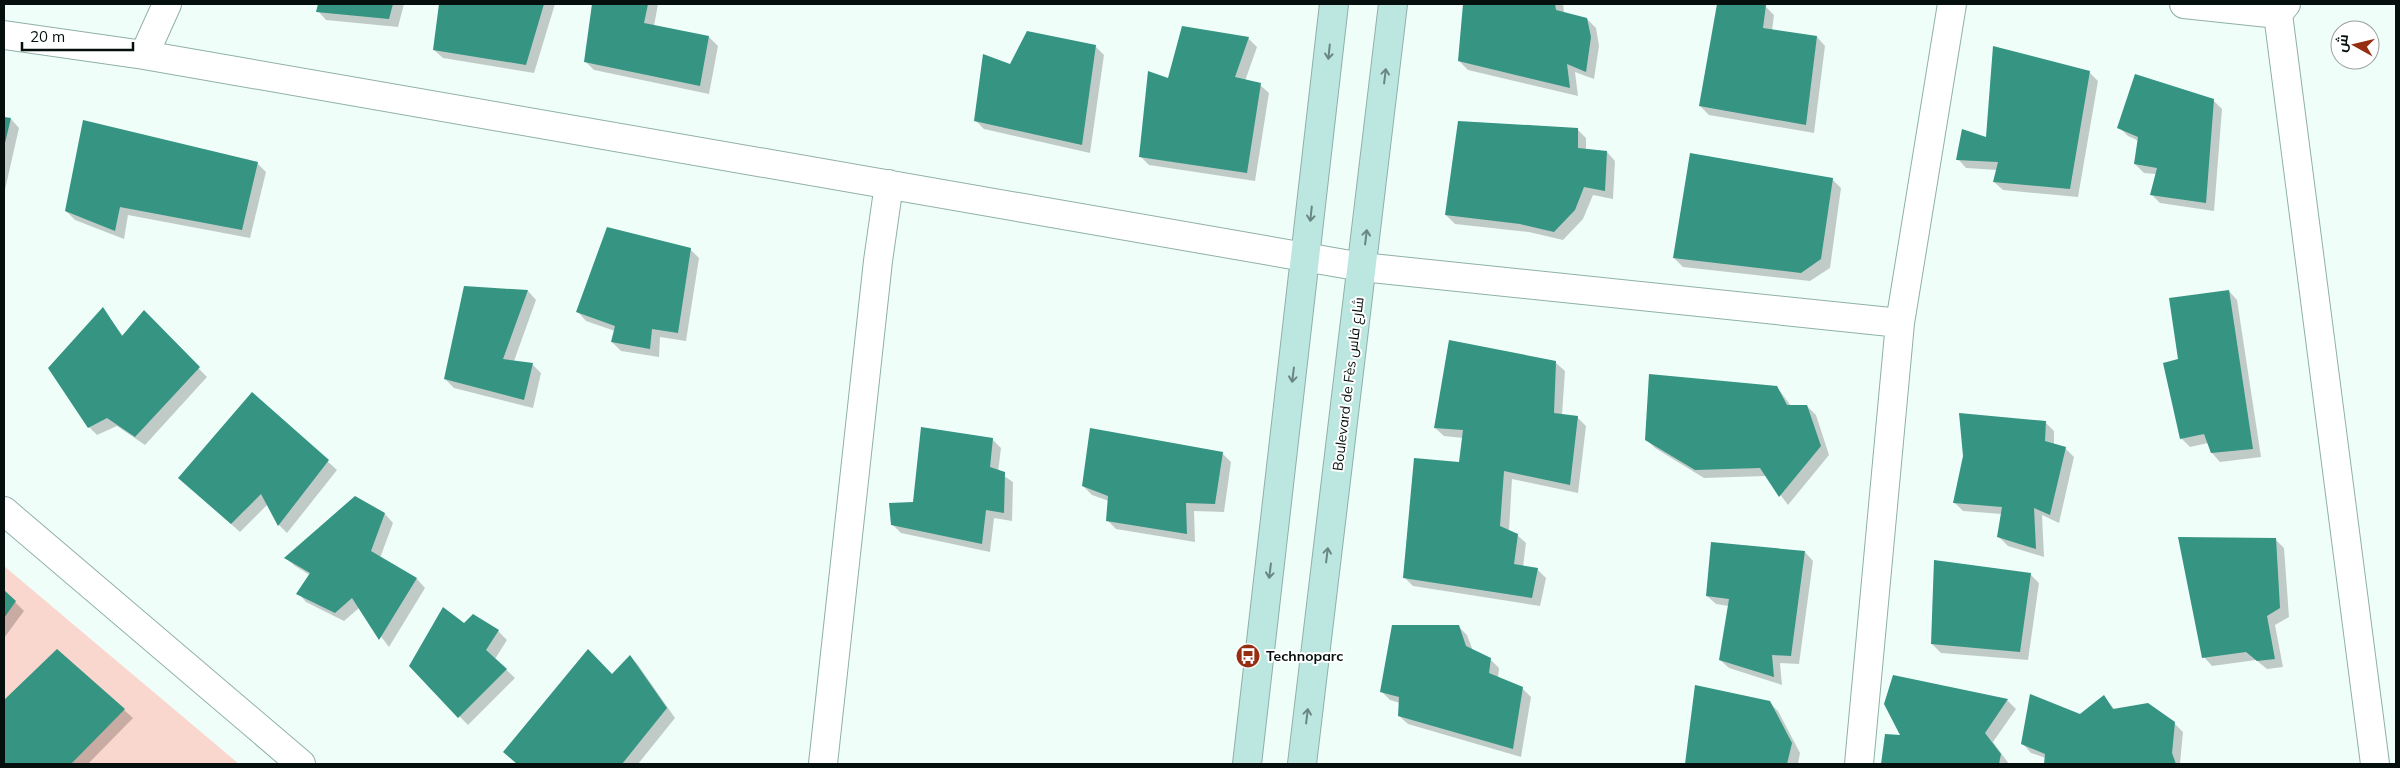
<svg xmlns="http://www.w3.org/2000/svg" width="2400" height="768" viewBox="0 0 2400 768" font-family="Mulish,Cairo,sans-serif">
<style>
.green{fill:#fad7ce}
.shadow{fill:#0003}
.building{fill:#359482}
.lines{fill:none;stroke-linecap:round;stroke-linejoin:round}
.minor-casing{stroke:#8fb0a8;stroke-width:30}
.secondary-casing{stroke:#8fb0a8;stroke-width:30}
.minor{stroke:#fff;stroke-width:28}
.secondary{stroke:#bce7e0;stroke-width:28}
.oneway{stroke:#6a8682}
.labels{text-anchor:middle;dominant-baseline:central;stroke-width:4;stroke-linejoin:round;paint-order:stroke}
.street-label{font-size:14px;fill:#05100e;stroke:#fff}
.poi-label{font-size:14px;font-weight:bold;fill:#05100e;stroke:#fff;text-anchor:start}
</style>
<rect width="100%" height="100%" fill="#f0fefa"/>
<path class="green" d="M4,566L239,764H4Z"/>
<path class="shadow" d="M319,4H404L398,27L326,20L318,11Z
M440,4H555L534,73L443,58L434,50Z
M594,4H658L654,26L709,37L718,46L709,94L594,70L585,61Z
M1465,4H1563L1564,13L1587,19L1596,28L1599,46L1594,79L1575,72L1578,96L1468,70L1459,61Z
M1719,4H1755L1765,6L1774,15L1772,31L1817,37L1825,46L1814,133L1709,115L1700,106Z
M1248,38L1257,47L1245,81L1260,85L1269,93L1255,181L1149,165L1140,156L1169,80Z
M1095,46L1104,55L1090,153L984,129L975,120Z
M2089,72L2098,81L2078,197L2003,190L1994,182L1997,170L1966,168L1958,159Z
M2213,100L2222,109L2214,211L2160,203L2151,194L2156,174L2144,173L2135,164L2139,141L2128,136L2119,127Z
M4,118L11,119L19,128L4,194Z
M1577,129L1586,138V150L1607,152L1615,161L1613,199L1593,195L1583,219L1563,240L1529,232L1455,224L1446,215Z
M257,163L266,172L250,238L128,215L124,239L75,220L66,211Z
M1832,179L1841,188L1830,268L1810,281L1683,267L1674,258Z
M690,249L699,258L686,341L660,337L659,357L621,351L612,342L615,331L586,321L578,312Z
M465,287L528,291L536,300L514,361L532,364L541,373L533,408L454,388L445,379Z
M2229,291L2237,300L2261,457L2220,462L2212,453L2208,443L2190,447L2181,438L2179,360Z
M103,309L123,336L144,312L207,377L145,445L117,426L97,435L89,427Z
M1556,363L1565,371L1562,415L1577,417L1586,426L1578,493L1512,479L1509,531L1517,535L1526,543L1523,567L1537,569L1546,578L1540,606L1413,586L1404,577L1460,463L1463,438L1444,436L1435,428Z
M1777,387L1791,406H1807L1816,415L1829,455L1788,505L1766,476L1704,478L1655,448L1646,439Z
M252,393L337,470L287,533L279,525L268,504L240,532L188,486Z
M2046,423L2054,431V445L2065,448L2074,457L2059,523L2042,515L2044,557L2008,546L1999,537L2002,514L1963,511L1954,502Z
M992,439L1001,448L998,472L1013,482L1012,521L994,518L990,552L901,533L892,524L914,503Z
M1222,453L1231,462L1224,512L1194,511L1195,542L1116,529L1108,521L1109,501L1092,495L1083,486Z
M355,498L385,514L393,523L380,558L417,579L425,588L389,647L359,608L344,621L306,602L298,593L310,575L295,566L286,558Z
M2275,539L2284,548L2289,617L2275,625L2283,667L2267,669L2256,660L2212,666L2204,657Z
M1805,552L1813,561L1799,664L1780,663L1782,685L1729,668L1720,660L1729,606L1716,604L1707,596Z
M2030,574L2039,583L2028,660L1941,653L1932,644Z
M4,591L24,611L4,638Z
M1458,626L1467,635L1473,651L1490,659L1499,668L1498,678L1522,688L1531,697L1521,757L1408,724L1399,716L1400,703L1390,700L1381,691Z
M498,631L507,640L495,659L515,678L468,725L410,666Z
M57,650L133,718L88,764H4V702Z
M630,656L638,665L675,718L638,764H518L505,752L612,676Z
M1696,686L1769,702L1778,711L1800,753L1798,764H1687Z
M2104,697L2115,710L2174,723L2183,732L2180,764H2045L2046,758L2031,753L2023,744L2080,715Z
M2007,700L2016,709L1993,742L2009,764H1883L1886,736H1902Z"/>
<path class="building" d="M318,4H393L389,19L316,12Z
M439,4H544L526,65L433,50Z
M592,4H648L644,23L709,36L700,86L584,62Z
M1463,4H1555L1556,10L1587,18L1591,37L1586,72L1567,64L1570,88L1458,61Z
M1717,4L1766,5L1763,28L1817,36L1806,125L1699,106Z
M1182,26L1249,37L1235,77L1261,83L1247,173L1139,157L1148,71L1168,78Z
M1027,31L1096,45L1082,145L974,121L983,54L1010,64Z
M1993,46L2090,71L2070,189L1993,182L1998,162L1956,160L1962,129L1986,137Z
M2135,74L2214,99L2206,203L2150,195L2157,168L2134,164L2138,137L2117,128Z
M4,117L11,118L4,147Z
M83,120L258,162L242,230L120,207L115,231L65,211Z
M1458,121L1578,128V148L1607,151L1605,191L1584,187L1575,210L1554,232L1520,224L1445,215Z
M1690,153L1833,178L1821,259L1801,273L1673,258Z
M607,227L691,248L678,333L652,329L650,349L611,342L615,326L576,312Z
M464,286L528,290L503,359L533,363L524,400L444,379Z
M2229,290L2253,449L2211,453L2204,434L2180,439L2163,363L2178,359L2169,298Z
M103,307L122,336L144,310L200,367L135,437L107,418L88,428L48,368Z
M1449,340L1556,361L1554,413L1578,416L1570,485L1504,471L1500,526L1518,534L1514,564L1538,568L1532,598L1403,578L1414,458L1459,462L1463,430L1434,428Z
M1649,374L1777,386L1787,405H1807L1821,446L1779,497L1760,468L1695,470L1645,440Z
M252,392L329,460L278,526L261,494L231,524L178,478Z
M1959,413L2046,421L2045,441L2066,447L2050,515L2034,508L2036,549L1997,537L2002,507L1953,503L1963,456Z
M921,427L993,438L990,467L1005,472L1004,513L986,510L982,544L891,525L889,503L913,502Z
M1090,428L1223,452L1215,504L1186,503L1187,534L1106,521L1108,496L1082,486Z
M355,496L385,513L371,551L417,578L379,640L352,598L335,613L296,594L310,573L284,558Z
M2178,537L2276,538L2280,608L2267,616L2275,659L2257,661L2246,652L2202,658Z
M1711,542L1805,551L1791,656L1772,655L1774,677L1719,660L1729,599L1706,596Z
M1934,560L2031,573L2020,652L1931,644Z
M4,590L16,601L4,618Z
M443,607L464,623L473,614L499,630L486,650L507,669L458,718L409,666Z
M1392,625H1459L1466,646L1491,658L1489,673L1523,687L1513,749L1398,716L1399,697L1380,692Z
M57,649L125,709L71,764H4V700Z
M588,649L612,674L630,655L667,708L622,764H517L503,752Z
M1893,675L2008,699L1985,733L2001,754L1999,764H1881L1885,734L1900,735L1884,704Z
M1695,685L1770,701L1792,743L1787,764H1685Z
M2030,694L2080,714L2104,695L2113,709L2148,703L2175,722L2172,753L2176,764H2044L2045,754L2021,744Z"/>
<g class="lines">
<defs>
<path id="minor" d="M2184,4L2278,14
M2286,4L2278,14L2375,764
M4,35L144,55L1362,267L1900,323
M144,55L167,4
M4,511L301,764
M823,764L878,261L889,184
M1859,764L1900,323L1952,4"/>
<path id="secondary" d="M1247,764L1334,4
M1302,764L1393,4"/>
</defs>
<use href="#minor" class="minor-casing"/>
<use href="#secondary" class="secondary-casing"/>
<use href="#minor" class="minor"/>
<use href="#secondary" class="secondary"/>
</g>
<defs><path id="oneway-shaft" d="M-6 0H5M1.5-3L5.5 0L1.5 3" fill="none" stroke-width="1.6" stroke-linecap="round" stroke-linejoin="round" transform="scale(1.25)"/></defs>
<g class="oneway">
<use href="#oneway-shaft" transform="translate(1329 52) rotate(96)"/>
<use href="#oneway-shaft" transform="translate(1385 76) rotate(-83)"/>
<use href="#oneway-shaft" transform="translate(1311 214) rotate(96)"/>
<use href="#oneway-shaft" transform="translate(1366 237) rotate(-83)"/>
<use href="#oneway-shaft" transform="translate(1293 375) rotate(97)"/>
<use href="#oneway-shaft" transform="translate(1327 555) rotate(-83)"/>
<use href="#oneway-shaft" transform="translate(1270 571) rotate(97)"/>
<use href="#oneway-shaft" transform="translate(1307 716) rotate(-83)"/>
</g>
<defs>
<symbol id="bus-disc" viewBox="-11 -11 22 22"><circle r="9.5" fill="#962f11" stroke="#fff"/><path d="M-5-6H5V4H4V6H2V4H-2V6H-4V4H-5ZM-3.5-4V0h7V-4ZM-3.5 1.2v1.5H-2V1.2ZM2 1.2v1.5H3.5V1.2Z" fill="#fff"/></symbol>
</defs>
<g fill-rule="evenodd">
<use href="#bus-disc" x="1234" y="642" width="28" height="28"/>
</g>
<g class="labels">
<g class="street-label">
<text transform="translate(1348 384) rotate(-83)">Boulevard de Fès شارع فاس</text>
</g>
<g class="poi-label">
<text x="1266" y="656">Technoparc</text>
</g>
</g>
<rect width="2400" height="768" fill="none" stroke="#05100e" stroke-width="10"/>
<g transform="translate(2355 45) rotate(278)"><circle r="24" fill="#ffffff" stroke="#9b9f9f"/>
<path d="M0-4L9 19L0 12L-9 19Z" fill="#962f11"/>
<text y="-8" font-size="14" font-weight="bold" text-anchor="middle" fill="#05100e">ش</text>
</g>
<path d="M22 42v8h111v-8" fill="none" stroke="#05100e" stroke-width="2.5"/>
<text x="30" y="42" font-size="15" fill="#05100e" stroke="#ffffff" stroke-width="4" paint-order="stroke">20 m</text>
</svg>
